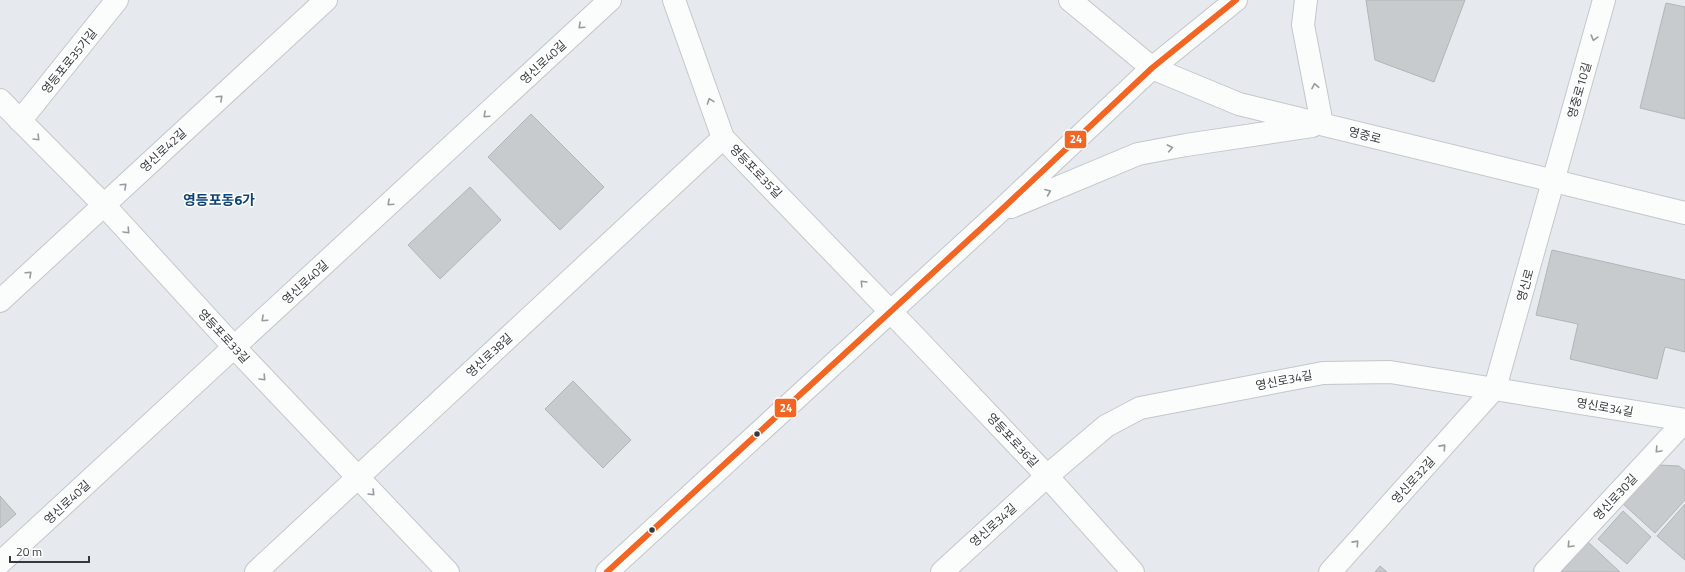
<svg xmlns="http://www.w3.org/2000/svg" width="1685" height="572" viewBox="0 0 1685 572" font-family="'Titillium Web','Noto Sans KR',sans-serif">
<style>
.building{fill:#c7cbce;stroke:#b2b5b8}
.lines{fill:none;stroke-linecap:round;stroke-linejoin:round}
.minor-casing{stroke:#c3c7ca;stroke-width:24}
.major-casing{stroke:#c3c7ca;stroke-width:24}
.minor{stroke:#fbfcfc;stroke-width:22}
.major{stroke:#fbfcfc;stroke-width:22}
.bus-1-casing{stroke:#fff;stroke-width:9}
.bus-1{stroke:#f26522;stroke-width:6}
.oneway{stroke:#989a9c}
.bus-dot{fill:#36393c;stroke:#fff;stroke-width:1.5}
.labels{text-anchor:middle;dominant-baseline:central;stroke-width:3;stroke-linejoin:round;paint-order:stroke}
.street-label{font-size:12px;fill:#36393c;stroke:#fff}
.quarter-label{font-size:14px;font-weight:bold;fill:#0c4576;stroke:#fff}
.line-badge{stroke:#fff;stroke-width:1.5}
.badge-label{font-size:11px;text-anchor:middle;font-weight:bold;fill:#fff}
</style>
<rect width="100%" height="100%" fill="#e6eaee"/>
<path class="building" d="M1366,0H1465L1434,82L1375,60Z
M1666,3L1685,7V119L1640,108Z
M531,114L604,187L560,230L488,157Z
M470,187L501,220L440,279L408,245Z
M1552,250L1685,280V352L1665,347L1657,379L1570,359L1578,324L1536,315Z
M573,381L631,440L603,468L545,409Z
M1658,465L1679,466L1685,471V500L1655,533L1622,503Z
M0,496L16,514L0,528Z
M1685,504V560L1657,536Z
M1623,511L1651,537L1627,564L1598,539Z
M1588,542L1620,572H1561Z
M1380,566L1387,572H1375Z"/>
<g class="lines">
<defs>
<path id="minor" d="M674,0L723,138L916,338L1047,476L1133,572
M0,100L104,205L234,347L448,572
M20,121L117,0
M0,301L326,0
M0,563L610,0
M256,572L723,138
M942,572L1047,476L1106,426L1140,408L1323,373L1390,372L1685,420
M1330,572L1495,388L1604,0
M1545,572L1685,421"/>
<path id="major" d="M1070,0L1152,68L1239,104L1685,213
M1306,0L1303,25L1322,124
M1011,207L1138,154L1186,145L1312,126
M607,572L999,212L1152,68L1236,0"/>
</defs>
<use href="#minor" class="minor-casing"/>
<use href="#major" class="major-casing"/>
<use href="#minor" class="minor"/>
<use href="#major" class="major"/>
<defs>
<path id="bus-1" d="M607,572L999,212L1152,68L1236,0"/>
</defs>
<use href="#bus-1" class="bus-1-casing"/>
<use href="#bus-1" class="bus-1"/>
</g>
<defs><path id="oneway-chevron" d="M-2-3.5L2.5 0L-2 3.5" fill="none" stroke-width="1.6" stroke-linecap="round" stroke-linejoin="round"/></defs>
<g class="oneway">
<use href="#oneway-chevron" transform="translate(581 26) rotate(137)"/>
<use href="#oneway-chevron" transform="translate(1594 38) rotate(106)"/>
<use href="#oneway-chevron" transform="translate(1315 86) rotate(-101)"/>
<use href="#oneway-chevron" transform="translate(220 98) rotate(-43)"/>
<use href="#oneway-chevron" transform="translate(710 101) rotate(-110)"/>
<use href="#oneway-chevron" transform="translate(486 115) rotate(137)"/>
<use href="#oneway-chevron" transform="translate(37 138) rotate(45)"/>
<use href="#oneway-chevron" transform="translate(1170 148) rotate(-11)"/>
<use href="#oneway-chevron" transform="translate(124 186) rotate(-43)"/>
<use href="#oneway-chevron" transform="translate(1048 192) rotate(-22)"/>
<use href="#oneway-chevron" transform="translate(390 203) rotate(137)"/>
<use href="#oneway-chevron" transform="translate(127 231) rotate(47)"/>
<use href="#oneway-chevron" transform="translate(29 274) rotate(-43)"/>
<use href="#oneway-chevron" transform="translate(863 283) rotate(-134)"/>
<use href="#oneway-chevron" transform="translate(264 319) rotate(137)"/>
<use href="#oneway-chevron" transform="translate(263 378) rotate(47)"/>
<use href="#oneway-chevron" transform="translate(1443 447) rotate(-48)"/>
<use href="#oneway-chevron" transform="translate(1658 450) rotate(133)"/>
<use href="#oneway-chevron" transform="translate(372 493) rotate(46)"/>
<use href="#oneway-chevron" transform="translate(1356 543) rotate(-48)"/>
<use href="#oneway-chevron" transform="translate(1570 545) rotate(133)"/>
</g>
<g class="bus-dot">
<circle cx="757" cy="434" r="3.5"/>
<circle cx="652" cy="530" r="3.5"/>
</g>
<g class="labels">
<g class="street-label">
<text transform="translate(69 61) rotate(-51)">영등포로35가길</text>
<text transform="translate(543 62) rotate(-43)">영신로40길</text>
<text transform="translate(1579 90) rotate(-74)">영중로10길</text>
<text transform="translate(1365 135) rotate(14)">영중로</text>
<text transform="translate(163 150) rotate(-43)">영신로42길</text>
<text transform="translate(756 171) rotate(46)">영등포로35길</text>
<text transform="translate(305 282) rotate(-43)">영신로40길</text>
<text transform="translate(1525 285) rotate(-74)">영신로</text>
<text transform="translate(224 336) rotate(47)">영등포로33길</text>
<text transform="translate(489 355) rotate(-43)">영신로38길</text>
<text transform="translate(1284 380) rotate(-11)">영신로34길</text>
<text transform="translate(1605 407) rotate(10)">영신로34길</text>
<text transform="translate(1013 440) rotate(47)">영등포로36길</text>
<text transform="translate(1413 480) rotate(-48)">영신로32길</text>
<text transform="translate(1615 497) rotate(-47)">영신로30길</text>
<text transform="translate(67 502) rotate(-43)">영신로40길</text>
<text transform="translate(993 525) rotate(-42)">영신로34길</text>
</g>
<g class="quarter-label">
<text x="219" y="199">영등포동6가</text>
</g>
</g>
<g class="line-badge">
<rect x="1064" y="130" width="23" height="19" rx="4" fill="#f26522"/>
<rect x="774" y="398" width="23" height="20" rx="4" fill="#f26522"/>
</g>
<g class="badge-label">
<text x="1076" y="143">24</text>
<text x="786" y="412">24</text>
</g>
<path d="M10 556v6h79v-6" fill="none" stroke="#36393c" stroke-width="2"/>
<text x="16" y="556" font-size="12" fill="#36393c" stroke="#ffffff" stroke-width="3" paint-order="stroke">20 m</text>
</svg>
